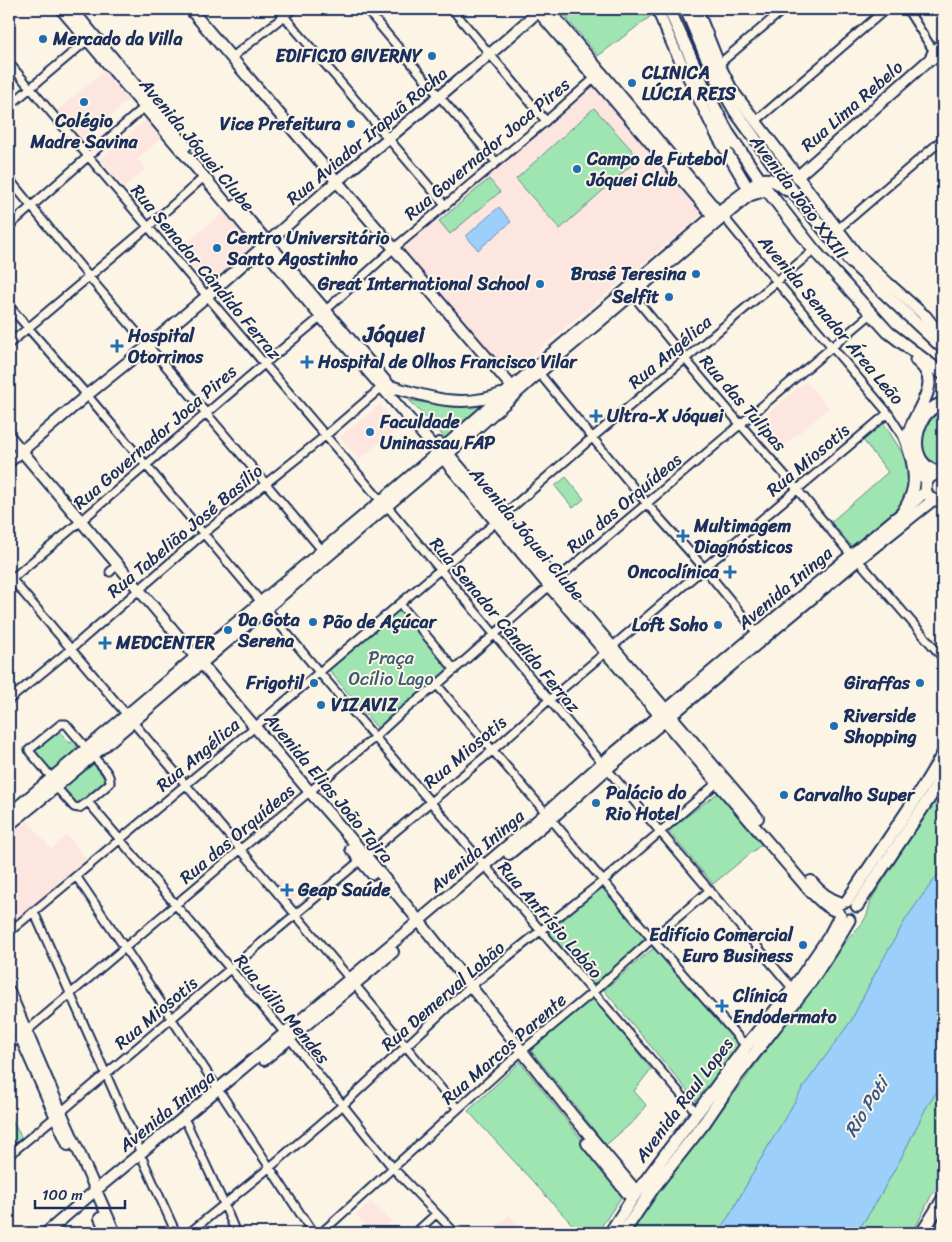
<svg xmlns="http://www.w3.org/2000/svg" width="952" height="1242" viewBox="0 0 952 1242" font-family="Sriracha,sans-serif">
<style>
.built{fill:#fde6e0}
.green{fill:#9fe5b2;stroke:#5d8a88}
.water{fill:#9ccffa;stroke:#688fbc}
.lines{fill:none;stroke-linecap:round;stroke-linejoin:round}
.street-casing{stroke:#1b2f5e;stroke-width:11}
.secondary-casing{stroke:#1b2f5e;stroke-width:14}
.primary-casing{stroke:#1b2f5e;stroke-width:15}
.street{stroke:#fcf5e5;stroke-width:7}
.secondary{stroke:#fcf5e5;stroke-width:10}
.primary{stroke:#fcf5e5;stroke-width:11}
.poi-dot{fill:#1f6fb2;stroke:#fcf5e5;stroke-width:2}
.labels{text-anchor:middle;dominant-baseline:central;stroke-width:4;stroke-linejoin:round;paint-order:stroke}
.poi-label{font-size:18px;font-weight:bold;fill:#1b2f5e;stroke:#fcf5e5;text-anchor:start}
.street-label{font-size:18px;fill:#1b2f5e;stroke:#fcf5e5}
.park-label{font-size:18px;fill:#3c5c73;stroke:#fcf5e5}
.water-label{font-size:19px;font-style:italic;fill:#3b5785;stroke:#fcf5e5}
.district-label{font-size:22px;font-weight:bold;fill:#1b2f5e;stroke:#fcf5e5}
</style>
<rect width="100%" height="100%" fill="#fcf5e5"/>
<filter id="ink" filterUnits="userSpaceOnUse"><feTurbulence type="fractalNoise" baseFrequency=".02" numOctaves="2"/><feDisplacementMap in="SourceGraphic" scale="10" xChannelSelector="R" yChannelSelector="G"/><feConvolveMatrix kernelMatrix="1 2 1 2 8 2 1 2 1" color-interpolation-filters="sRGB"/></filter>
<g filter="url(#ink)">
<path class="built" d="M106,70L129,99L119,107L120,109L108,118L109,120L85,141L73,127L72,128L57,110Z
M595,86L703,214L508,375L402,250Z
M148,118L163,137L137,159L146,169L124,187L100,159Z
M226,210L255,246L207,286L178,250Z
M806,381L829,408L778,451L755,424Z
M380,404L399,427L359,460L340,437Z
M28,821L51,849L67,835L86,858L9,927V837Z
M282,879L298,897L293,902L277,884Z
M370,1201L391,1221L378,1233H373L356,1215Z
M509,1215L527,1233H490Z"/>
<path class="green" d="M559,9H648L651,16L598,56Z
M594,108L639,158L560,229L516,179Z
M489,179L500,192L450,234L439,221Z
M409,400L442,406L456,407L487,404L447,440Z
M943,410V468C924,461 918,450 925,430C929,421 934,415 943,410Z
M883,422L906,459L912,485L902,508L854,549L831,522L888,472L863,440Z
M566,477L584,499L573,508L555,486Z
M401,608L451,669L378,729L329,670Z
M63,727L60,731L70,743L74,741L77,744L75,751L51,773L33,751L31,745L55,729Z
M90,760L104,776L105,781L77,803L74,802L60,786Z
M943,787V868L922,896L906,919L877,970L851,1021L804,1086L759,1162L731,1213L717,1233H630L653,1196L671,1172L737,1090L810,991L834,956L851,935L861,925L867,915L871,900Z
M719,792L762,844L713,884L668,831Z
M602,886L647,939L593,985L548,932Z
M656,946L740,1046L697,1102L604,990Z
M593,996L651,1069L634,1091L646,1105L636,1119L606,1145L530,1049Z
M520,1062L624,1193L597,1233H580L468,1111Z
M943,1082V1180L931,1196L913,1233H856L873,1208L901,1158L926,1108Z
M9,1115L22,1138L9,1148Z"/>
<path class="water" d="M499,207L511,222L478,250L466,236Z
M943,868V1082L926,1108L901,1158L873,1208L856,1233H717L731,1213L759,1162L804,1086L851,1021L877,970L906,919L922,896Z"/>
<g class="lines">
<defs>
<path id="street" d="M278,9L445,205
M366,9L439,96L496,162
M452,9L546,121
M907,9L943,66
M231,58L293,9
M9,63L381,501
M719,64L784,9
M9,106L91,37
M756,121L886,9
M9,179L89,277L207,414L322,550
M724,217L777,282L888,413L902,435L906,445
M9,226L148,104
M838,229L943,139
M632,294L686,360L740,424L797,489L851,555
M9,306L87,395L261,602
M326,310L393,249L546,121L598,75
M9,344L148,227L204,177
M539,373L647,504L704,568L757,633
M387,506L602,763
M501,517L593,437L814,250
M858,560L943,658
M110,572L114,568
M9,576L127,715
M9,581L81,521L264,364L321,317
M400,604L455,670
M266,608L319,672L697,1113
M437,685L546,813
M9,700L71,649L203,534L325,436L382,387
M132,721L350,979
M607,769L793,989
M52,778L30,752L29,750L61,724H66L87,749
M56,787L74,807L79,808L88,802L110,783C111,772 98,763 92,755
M88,802L290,1039L393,1168L455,1233
M551,819L652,939L746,1046
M76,876L125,948L218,1089
M34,912L141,1153
M9,932L256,726L496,522
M355,985L458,1109
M9,1046L241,849L375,737L401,713L437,685L555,581L871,314
M222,1095L313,1233
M61,1112L230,969L493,750L549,700L606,652L704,568L888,413
M183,1119L187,1124L224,1204L236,1233
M9,1155L55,1117
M143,1160L176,1233
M189,1233L269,1168L343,1105L466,990L603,881L718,782
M321,1233L522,1051L593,992L652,939L710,890
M415,1233L436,1214"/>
<path id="secondary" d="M61,9L204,177L321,317L438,452L549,586L809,890C818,899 826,908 838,912
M72,9L186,146
M190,9L512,387
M536,9L713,216
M548,9L718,212
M657,9L674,48L716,134L748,188
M697,9L719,64L732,90L855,252L888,283L925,316
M932,55L934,51L943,43
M797,177L929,60L938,57L943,52
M236,205L393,390
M390,386C428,397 461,409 501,394
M9,436L310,792L366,856L423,926L574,1117L637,1192
M439,443L758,818
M9,462L87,395L148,346L207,296L337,181L490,54L541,9
M943,474C920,472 920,503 943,501
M9,814L381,501L443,448L512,387L718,212L760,180
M9,825L56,787L448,454L539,373L746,198L751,195L767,190
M351,849L372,874
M509,854L551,819L607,769L727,669L858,560L933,500
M811,881C819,891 829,899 842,903
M9,991L61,1112L115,1233
M9,1011L68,1145
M264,1060L393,952
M587,1143L632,1199
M100,1218L107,1233
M46,1233L90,1195L218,1089L414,925L546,813L602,763L660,715L757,633L903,512L926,491"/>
<path id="primary" d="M669,9L705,89L728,133L767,190L814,250L888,332L943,374
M686,9L705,54L719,83L735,111L800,201L849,260L943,348
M709,118L729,144
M760,180C772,177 778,183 787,190
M925,316L943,339
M914,464L927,481
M940,473C933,471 925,466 921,460C911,443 919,415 936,406C938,405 941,404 943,403
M903,512C914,495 917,481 912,460C910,452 906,446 908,437C911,419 928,401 929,383C929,372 923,366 916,360
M847,901L920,792L943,754
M857,906L930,797L943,775
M610,1233L632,1199L664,1156L697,1113L746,1046L793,989L829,937L840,916
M623,1233L654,1187L705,1122L733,1081L811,981L833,947L849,920
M922,1233L943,1199
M938,1233L943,1224"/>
</defs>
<use href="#street" class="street-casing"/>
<use href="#secondary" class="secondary-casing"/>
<use href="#primary" class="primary-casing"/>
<use href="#street" class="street"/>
<use href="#secondary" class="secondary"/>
<use href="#primary" class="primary"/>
</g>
</g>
<g class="poi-dot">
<circle cx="43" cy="39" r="5"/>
<circle cx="432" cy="56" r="5"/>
<circle cx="632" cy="83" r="5"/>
<circle cx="84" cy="102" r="5"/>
<circle cx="351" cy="124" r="5"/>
<circle cx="577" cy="169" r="5"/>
<circle cx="217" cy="248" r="5"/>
<circle cx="696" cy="274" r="5"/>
<circle cx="540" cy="284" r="5"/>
<circle cx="669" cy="297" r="5"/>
<path d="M114.5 338.5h5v5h5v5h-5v5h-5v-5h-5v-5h5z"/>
<path d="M304.5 354.5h5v5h5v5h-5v5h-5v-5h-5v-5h5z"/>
<path d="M593.5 408.5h5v5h5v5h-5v5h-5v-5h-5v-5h5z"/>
<circle cx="370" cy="432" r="5"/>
<path d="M680.5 528.5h5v5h5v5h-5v5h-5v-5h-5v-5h5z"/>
<path d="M727.5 564.5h5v5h5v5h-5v5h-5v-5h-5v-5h5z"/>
<circle cx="313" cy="622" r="5"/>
<circle cx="718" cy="625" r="5"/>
<circle cx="228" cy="630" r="5"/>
<path d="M102.5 635.5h5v5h5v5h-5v5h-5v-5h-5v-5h5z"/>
<circle cx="314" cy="683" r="5"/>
<circle cx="920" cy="683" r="5"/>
<circle cx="321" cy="705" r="5"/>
<circle cx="834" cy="726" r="5"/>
<circle cx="784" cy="795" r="5"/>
<circle cx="596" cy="803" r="5"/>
<path d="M284.5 882.5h5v5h5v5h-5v5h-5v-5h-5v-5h5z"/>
<circle cx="803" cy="945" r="5"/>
<path d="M719.5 998.5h5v5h5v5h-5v5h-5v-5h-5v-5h5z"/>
</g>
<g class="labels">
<g class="poi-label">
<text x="53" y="39">Mercado da Villa</text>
<text x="422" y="56" text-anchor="end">EDIFICIO GIVERNY</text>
<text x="642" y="73">CLINICA<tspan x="642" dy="21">LÚCIA REIS</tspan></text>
<text x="84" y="121" text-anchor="middle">Colégio<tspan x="84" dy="21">Madre Savina</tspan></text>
<text x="341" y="124" text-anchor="end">Vice Prefeitura</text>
<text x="587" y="159">Campo de Futebol<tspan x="587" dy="21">Jóquei Club</tspan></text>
<text x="227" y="238">Centro Universitário<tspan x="227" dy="21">Santo Agostinho</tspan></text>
<text x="686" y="274" text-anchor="end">Brasê Teresina</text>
<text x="530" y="284" text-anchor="end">Great International School</text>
<text x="659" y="297" text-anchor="end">Selfit</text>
<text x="128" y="336">Hospital<tspan x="128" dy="21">Otorrinos</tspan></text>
<text x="318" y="362">Hospital de Olhos Francisco Vilar</text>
<text x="607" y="416">Ultra-X Jóquei</text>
<text x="380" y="422">Faculdade<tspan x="380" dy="21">Uninassau FAP</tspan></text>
<text x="694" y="526">Multimagem<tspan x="694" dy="21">Diagnósticos</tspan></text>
<text x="719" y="572" text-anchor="end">Oncoclínica</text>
<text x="238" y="620">Da Gota<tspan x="238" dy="21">Serena</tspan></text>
<text x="323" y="622">Pão de Açúcar</text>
<text x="708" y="625" text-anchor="end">Loft Soho</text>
<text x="116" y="643">MEDCENTER</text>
<text x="304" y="683" text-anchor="end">Frigotil</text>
<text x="910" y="683" text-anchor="end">Giraffas</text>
<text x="331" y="705">VIZAVIZ</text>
<text x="844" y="716">Riverside<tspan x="844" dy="21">Shopping</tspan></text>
<text x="606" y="793">Palácio do<tspan x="606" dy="21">Rio Hotel</tspan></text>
<text x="794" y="795">Carvalho Super</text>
<text x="298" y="890">Geap Saúde</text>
<text x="793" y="935" text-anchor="end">Edifício Comercial<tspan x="793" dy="21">Euro Business</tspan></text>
<text x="733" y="996">Clínica<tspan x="733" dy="21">Endodermato</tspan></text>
</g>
<g class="street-label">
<text transform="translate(852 106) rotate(-41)">Rua Lima Rebelo</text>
<text transform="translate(367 136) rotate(-40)">Rua Aviador Irapuã Rocha</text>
<text transform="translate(197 145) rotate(50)">Avenida Jóquei Clube</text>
<text transform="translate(487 149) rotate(-40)">Rua Governador Joca Pires</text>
<text transform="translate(799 197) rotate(53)">Avenida João XXIII</text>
<text transform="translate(206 272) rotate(50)">Rua Senador Cândido Ferraz</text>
<text transform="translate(831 320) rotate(50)">Avenida Senador Área Leão</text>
<text transform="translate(670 352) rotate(-40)">Rua Angélica</text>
<text transform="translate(743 403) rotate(49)">Rua das Tulipas</text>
<text transform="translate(155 437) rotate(-41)">Rua Governador Joca Pires</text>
<text transform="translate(808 460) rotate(-40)">Rua Miosotis</text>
<text transform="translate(624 503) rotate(-40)">Rua das Orquídeas</text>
<text transform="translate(185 531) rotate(-40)">Rua Tabelião José Basílio</text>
<text transform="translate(527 534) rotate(50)">Avenida Jóquei Clube</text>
<text transform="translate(785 588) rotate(-40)">Avenida Ininga</text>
<text transform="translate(505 625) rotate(50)">Rua Senador Cândido Ferraz</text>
<text transform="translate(465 752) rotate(-40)">Rua Miosotis</text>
<text transform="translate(198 755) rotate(-40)">Rua Angélica</text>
<text transform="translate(329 788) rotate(50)">Avenida Elias João Tajra</text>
<text transform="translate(237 834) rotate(-40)">Rua das Orquídeas</text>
<text transform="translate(477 851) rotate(-40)">Avenida Ininga</text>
<text transform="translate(550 920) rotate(49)">Rua Anfrísio Lobão</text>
<text transform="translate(443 996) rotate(-41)">Rua Demerval Lobão</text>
<text transform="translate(282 1009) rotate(50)">Rua Júlio Mendes</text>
<text transform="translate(156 1013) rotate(-40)">Rua Miosotis</text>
<text transform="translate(504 1049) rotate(-41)">Rua Marcos Parente</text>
<text transform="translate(684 1100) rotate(-53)">Avenida Raul Lopes</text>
<text transform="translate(167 1111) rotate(-39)">Avenida Ininga</text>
</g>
<g class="park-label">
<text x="391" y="658">Praça<tspan x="391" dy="21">Ocílio Lago</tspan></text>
</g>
<g class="water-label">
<text transform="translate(866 1107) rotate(-58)">Rio Poti</text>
</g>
<g class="district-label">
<text x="394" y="334">Jóquei</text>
</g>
</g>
<rect width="952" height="1242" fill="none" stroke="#fcf5e5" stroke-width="30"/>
<rect x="15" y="15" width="922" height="1212" fill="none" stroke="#1b2f5e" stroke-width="2" filter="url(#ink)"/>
<path d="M35 1200v8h90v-8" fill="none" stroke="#1b2f5e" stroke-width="2.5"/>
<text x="42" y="1200" font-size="15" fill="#1b2f5e" stroke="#fcf5e5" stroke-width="4" paint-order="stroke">100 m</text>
</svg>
